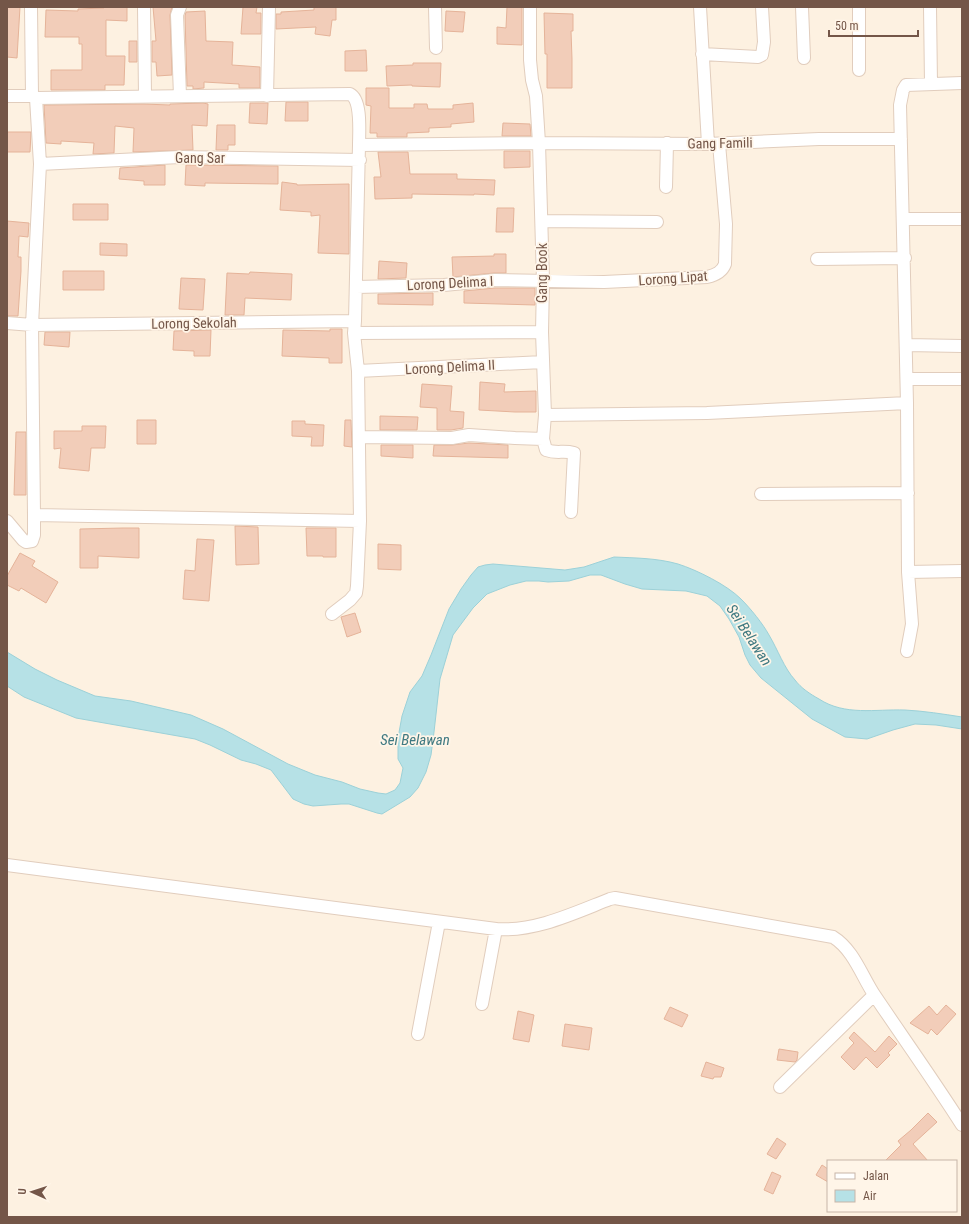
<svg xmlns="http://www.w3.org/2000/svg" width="969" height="1224" viewBox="0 0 969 1224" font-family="'Roboto Condensed',sans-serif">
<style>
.water{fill:#b6e1e6;stroke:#9cd1d8}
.building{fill:#f2cdb9;stroke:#e5b399}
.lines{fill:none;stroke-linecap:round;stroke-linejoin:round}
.street-casing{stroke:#e1cdbd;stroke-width:14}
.street{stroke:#fff;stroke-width:12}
.labels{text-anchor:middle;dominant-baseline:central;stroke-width:3.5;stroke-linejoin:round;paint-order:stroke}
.street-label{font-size:14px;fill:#745648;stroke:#fff5e8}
.water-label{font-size:15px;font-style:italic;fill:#3f7981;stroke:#fff5e8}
</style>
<rect width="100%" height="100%" fill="#fdf1e1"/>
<path class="water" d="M614,557C635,558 657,558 678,564C697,570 727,585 741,599C751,609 763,624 769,635C778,650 784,668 795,680C801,688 810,694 819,699C845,716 875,709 905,710C924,711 943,714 962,717V729L936,725L915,724L893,730L867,739L845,737L812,719L761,678L750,665L745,655L739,637L729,619L720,606L707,596L686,591L642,589L625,584L601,575H590L569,581L548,582L539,581H526L510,585L487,594L473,608L453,635L440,679L434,732L431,755L426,772L418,788L410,797L382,814L377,813L349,804H341L313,806L304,804L293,799L271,770L256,764L241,760L210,745L195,739L76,718L24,697L7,686V652L35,669L57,680L95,696L131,701L191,715L223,729L288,764L315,775L342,782L360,789L378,793L386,794L395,790L400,783L403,768L398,759V738L402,716L410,692L422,676L431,655L449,609L461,589L471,575L478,567L485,565L493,564L565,570L584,567Z"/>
<path class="building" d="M7,7H20L17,58L7,57Z
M104,7H127V21L106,20V56H125L124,85H105V90H51V70H82V44H79V37H45L46,10L78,11V9L104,8Z
M153,7H172L170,15L172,75L157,76L156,62H152V41H156Z
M243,7H257L256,13H261V34H241Z
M314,7H336V20H332L330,36L315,34L316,27L276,29V14H281V12L314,10Z
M507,7H522V45L497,44V27L506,28Z
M205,11L206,41L233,42L232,65L260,67V88H239V84L204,82V88L193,89V86H187L185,16L186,12Z
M446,11L465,12L463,32L445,31Z
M544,13L573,14V31H571L572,59V88H547V54H545Z
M129,41H137V62H129Z
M366,50L367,71H345V51Z
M413,63H441L440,87L412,86V85L387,86L386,66L413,65Z
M366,88H389V108H414V104H427L428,109H453V105L473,103L474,122L451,124V127L429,128V132L407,133V137H377V133H370L371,106L366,105Z
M286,102H308V121H285Z
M203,103L208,104L207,126L192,125L193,150L133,152L134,128L115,126L114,153L93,154L94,143L61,141V144L46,143L44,105L143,104L170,105V104Z
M250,103H268L267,124L249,123Z
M503,123L530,124L531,136H502Z
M217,125H235V145H228V150H216Z
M7,132H31L30,152H7Z
M504,151H530V167L504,168Z
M378,152H408L410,174H457V179L495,180L494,195L474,194V195L412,194V198L375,199L374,177H381Z
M165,165V185H144V181L119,179L120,168Z
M186,165L278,166V184L205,183V186L185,185Z
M282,182L297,184V185L349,184V254L318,253L320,215L311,216V212L280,210Z
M73,204H108V220H73Z
M497,208H514L513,232H496Z
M7,221L29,223L28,237L19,236L18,257H21V271L18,316H7Z
M100,243L127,244V256L100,255Z
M494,254H506V273H494L453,277L452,257L494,256Z
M379,261L407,263L406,278L378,279Z
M63,271H104V290H63Z
M250,272L292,274L291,300L245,298L244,315H225L227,273L249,274Z
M181,278L205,279L203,310L179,309Z
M495,288H535V305L464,303V291Z
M433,293V305L378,304V294Z
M330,329H342V363H329V358L282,356L283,330L330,331Z
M211,330L210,356H194V351L173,350L174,331Z
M45,332H70L69,347L44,345Z
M480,382L505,384L504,392L536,391V412H515L479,410Z
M422,384L452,386L450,411L464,412L463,428L451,430H437V408L420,407Z
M380,416L418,417L417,430H380Z
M137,420H156V444H137Z
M345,420H351L352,447L344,446Z
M292,421H305V424L324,425L323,446H311L312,437L292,436Z
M82,426H106L105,448H91L89,471L59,468L61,448L54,449V431H82Z
M16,432H26V495H14Z
M469,443L508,445V458L433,456L434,445H452Z
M381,445H413V458L381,456Z
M235,526L258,527L259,564L236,565Z
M123,528H139V558L98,556V568H80V529Z
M306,528H336V557H323V556H307Z
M197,539L214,540L209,601L183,599L185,570L195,571Z
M378,544L401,545V570L378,569Z
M20,553L35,561L32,566L58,582L46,603L21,588L19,591L7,585V576Z
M355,613L361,632L347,637L341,617Z
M946,1005L956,1014L937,1035L931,1029L928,1034L910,1023L929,1006L937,1015Z
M670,1007L688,1015L682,1027L664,1019Z
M518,1011L534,1015L529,1042L513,1039Z
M565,1024L592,1028L589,1050L562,1046Z
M854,1032L875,1052L889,1036L897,1044L888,1053L890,1055L877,1068L866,1057L854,1070L841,1057L854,1043L849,1038Z
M779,1049L798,1052L797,1060L795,1062L777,1060Z
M706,1062L724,1068L721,1077H714L713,1079L701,1076Z
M928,1113L937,1122L913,1144L928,1161H885L901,1145L898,1141L911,1130Z
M777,1138L786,1144L776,1159L767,1154Z
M822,1165L828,1169V1182L816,1175Z
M772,1172L781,1176L773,1194L764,1190Z"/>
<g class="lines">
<defs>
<path id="street" d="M144,7L145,97
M180,7L177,15L180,96
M435,7L436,48
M530,7V60L532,80L536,96L539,143L543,281L542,332L545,415L543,439L546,450C557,454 563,450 574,453L571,512
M700,7L708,144
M802,7L804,58
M930,7L931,84
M702,54L758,57L762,55L764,42L762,7
M859,70V7
M962,83L906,85L903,90L900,105L907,403L908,572L962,571
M7,96H32
M267,96L269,7
M36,98L350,94C362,100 359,133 359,145
M40,164L180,157L360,160
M666,187L667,143
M904,219H962
M542,221L657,222
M817,259L905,258
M356,287L444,285L495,280L604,282L707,277C716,275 722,272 725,264L726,224L719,144
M7,323L32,325L40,164L36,98L32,96L31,7
M542,332L354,333L355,321L359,145L539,143L708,144L819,139H901
M906,345L962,346
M358,371L543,362
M907,379H962
M545,415L707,413L907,403
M359,437L452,438L469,435L515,438L543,439
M761,494L908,493
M34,515L360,521
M7,521L23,540L26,542L32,541L34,535V515L32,325L355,321
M332,614L350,600L356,593L357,586L360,521L358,371L354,333
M907,651L912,624L908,572
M7,865L496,929C535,932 574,913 610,899L615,898L833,937C854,950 862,977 875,996C904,1039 934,1081 962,1125
M482,1004L496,929
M418,1034L439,922
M780,1087L874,995"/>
</defs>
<use href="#street" class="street-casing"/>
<use href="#street" class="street"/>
</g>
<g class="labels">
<g class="street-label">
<text transform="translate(720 143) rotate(-1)">Gang Famili</text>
<text x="200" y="158">Gang Sar</text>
<text transform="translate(542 273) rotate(-90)">Gang Book</text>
<text transform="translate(673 278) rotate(-4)">Lorong Lipat</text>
<text transform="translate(450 283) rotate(-3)">Lorong Delima I</text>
<text transform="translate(194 323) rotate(-1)">Lorong Sekolah</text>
<text transform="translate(450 367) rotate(-3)">Lorong Delima II</text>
</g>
<g class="water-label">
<text transform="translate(749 635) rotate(57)">Sei Belawan</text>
<text x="415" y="740">Sei Belawan</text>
</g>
</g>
<rect width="969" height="1224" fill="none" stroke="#745648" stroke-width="16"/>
<rect x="827" y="1160" width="130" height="52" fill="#fff5e8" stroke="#c7b5a8"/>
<rect x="835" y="1173" width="20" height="6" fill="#ffffff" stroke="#c7b5a8"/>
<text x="863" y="1180" font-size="12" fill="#745648">Jalan</text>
<rect x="835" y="1190" width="20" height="12" fill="#b6e1e6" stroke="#c7b5a8"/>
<text x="863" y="1200" font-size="12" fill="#745648">Air</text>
<g transform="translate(32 1192) rotate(273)" stroke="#fff5e8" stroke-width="3" paint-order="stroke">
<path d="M0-3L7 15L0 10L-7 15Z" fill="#745648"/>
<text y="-6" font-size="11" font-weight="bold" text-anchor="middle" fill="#745648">U</text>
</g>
<path d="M829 30v6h89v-6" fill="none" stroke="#745648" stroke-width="2"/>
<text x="835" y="30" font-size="12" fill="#745648" stroke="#fff5e8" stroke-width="3" paint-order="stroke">50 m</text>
</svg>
